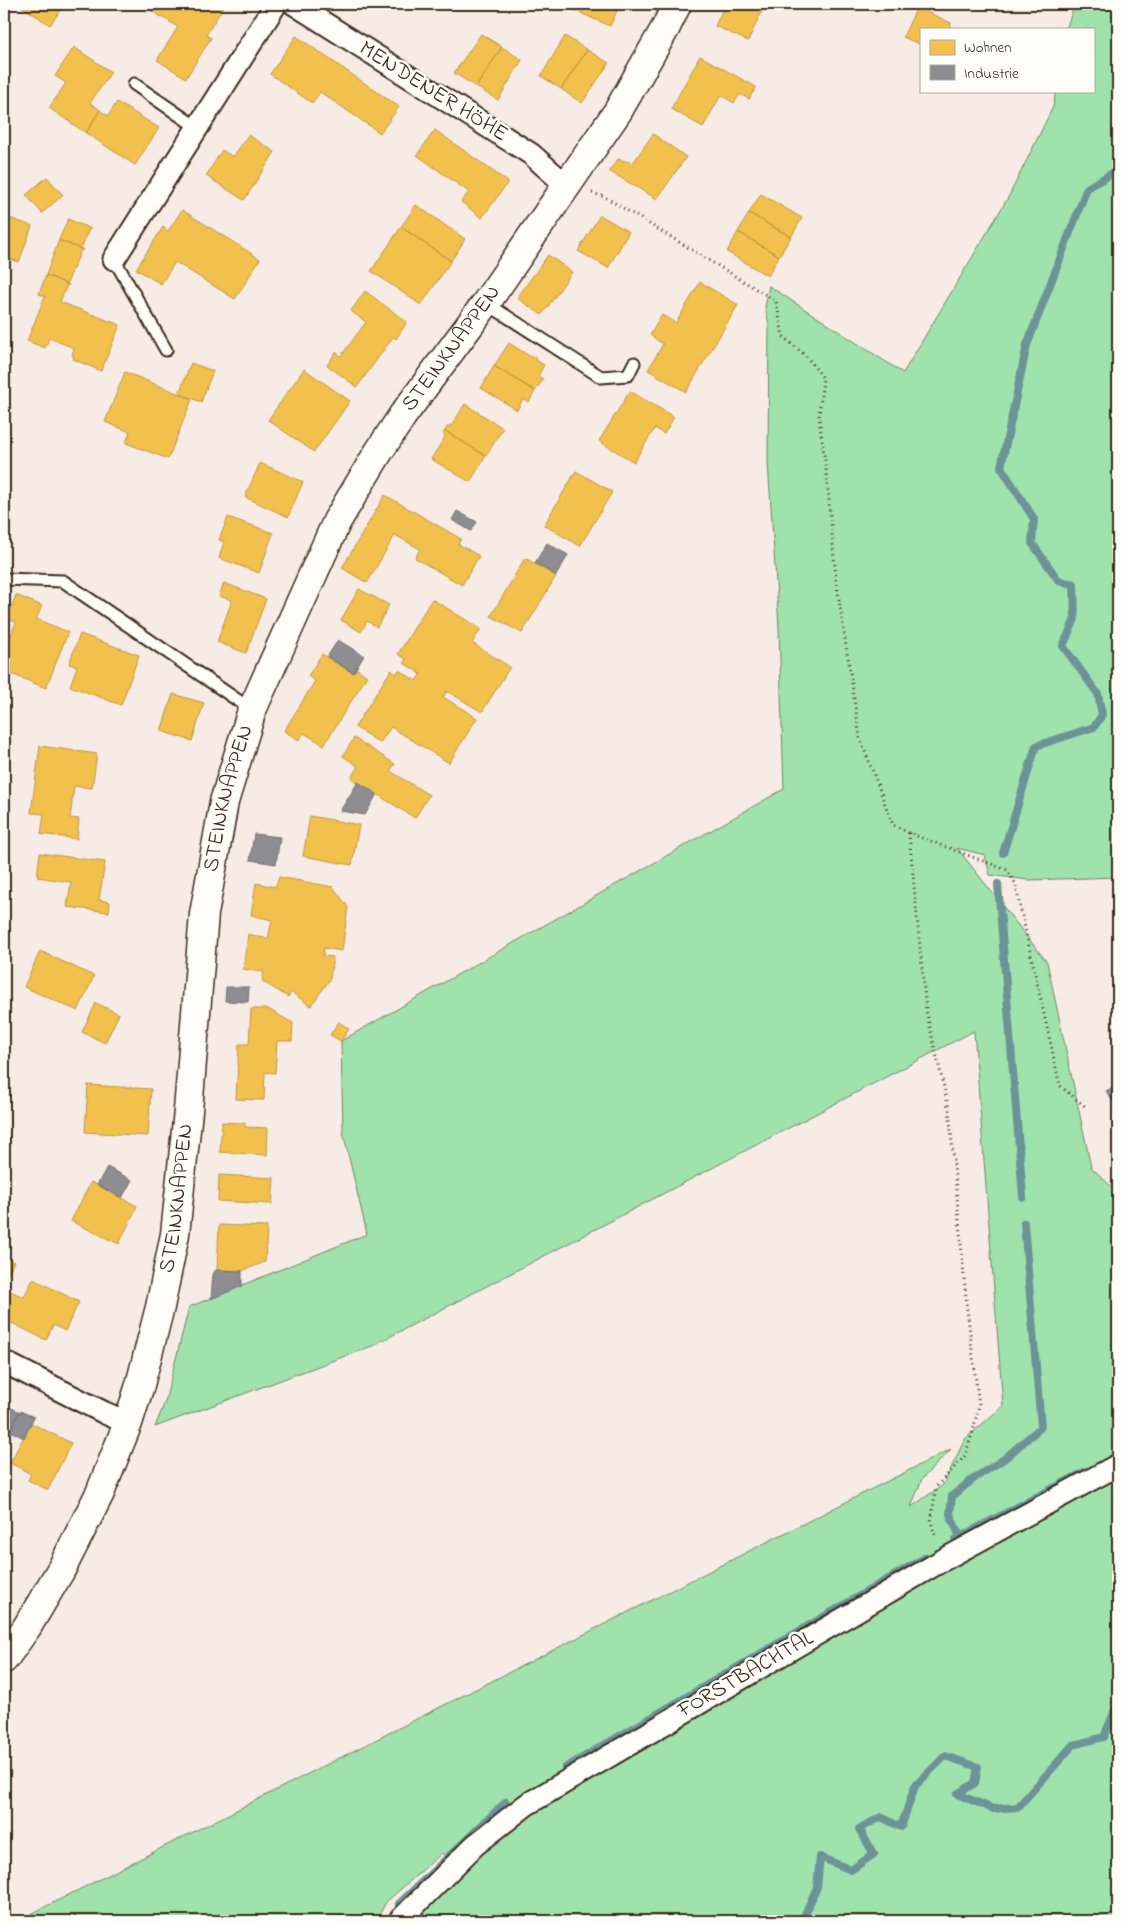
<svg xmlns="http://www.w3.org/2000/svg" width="1122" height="1925" viewBox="0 0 1122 1925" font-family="'Indie Flower',sans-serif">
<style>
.green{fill:#a0e2ac;stroke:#6e8665}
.homes{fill:#f2c14e;stroke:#bb9440}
.industry{fill:#8d8d92;stroke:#746f6f}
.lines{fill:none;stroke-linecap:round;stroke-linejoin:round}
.stream{stroke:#6c9498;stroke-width:8}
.service-casing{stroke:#3b2a1e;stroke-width:15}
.minor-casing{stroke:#3b2a1e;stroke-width:25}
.tertiary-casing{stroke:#3b2a1e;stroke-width:31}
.path{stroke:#3b2a1e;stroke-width:3;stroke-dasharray:1 4;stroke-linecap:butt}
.service{stroke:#fdfcf7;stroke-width:11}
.minor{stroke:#fdfcf7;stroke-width:21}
.tertiary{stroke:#fdfcf7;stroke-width:28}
.labels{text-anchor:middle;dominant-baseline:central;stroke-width:5;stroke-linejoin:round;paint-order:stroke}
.street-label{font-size:22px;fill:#3b2a1e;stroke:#fdfcf7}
</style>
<rect width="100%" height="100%" fill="#f7ebe5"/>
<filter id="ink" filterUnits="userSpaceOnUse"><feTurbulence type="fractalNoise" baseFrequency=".02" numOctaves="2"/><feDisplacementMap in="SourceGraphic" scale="10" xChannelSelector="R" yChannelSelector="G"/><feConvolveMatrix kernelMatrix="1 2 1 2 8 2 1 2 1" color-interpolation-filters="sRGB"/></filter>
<g filter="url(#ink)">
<path class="green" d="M1075,4H1118V877L1029,880L990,875L985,855L957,848L1047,962L1091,1167L1118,1193V1921H408L415,1913L462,1875L442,1853L386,1902L376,1921H17L951,1449L922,1479L911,1507L943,1485L965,1439L1003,1406L974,1031L372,1346L155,1427L165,1402L189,1307L367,1234L343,1132L341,1041L784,789L779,627L768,462L769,324L765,307L769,286L903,373L1009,196L1053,107L1056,91H1093V29H1066Z"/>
<path class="homes" d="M18,4H65L50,25Z
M140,4H225L206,35L211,38L186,78L157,60L178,27Z
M560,4H620L610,26Z
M725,4H765L748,41L715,26Z
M917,7L951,23L949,29H921V41L919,44L903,37Z
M481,34L502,47L476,87L454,73Z
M296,36L399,107L380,133L320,92L312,103L270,74Z
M565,36L587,50L561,89L541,76Z
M74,47L111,72L90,103L100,110L86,133L49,108L66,83L55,76Z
M502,47L522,60L498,100L476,87Z
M587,50L609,63L582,103L561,89Z
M700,56L756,87L749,99L740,94L734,103L721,95L703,127L671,109Z
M117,102L159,128L135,165L86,133L100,110L108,116Z
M435,130L508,182L482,218L461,202L469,192L417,155Z
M653,134L686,157L657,199L609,171L618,159L633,163Z
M248,135L275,152L244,200L206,176L222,150L233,157Z
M47,177L63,195L42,213L26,195Z
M761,194L802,218L791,237L749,213Z
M416,205L465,239L451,261L401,227Z
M182,210L260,259L235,299L175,262L161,284L136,269L163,227L168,231Z
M749,213L791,237L779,256L738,232Z
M600,215L629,232L608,268L578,251Z
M4,216L32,226L19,262L4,257Z
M68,219L91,229H89L81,249L59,240Z
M401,227L451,261L421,305L371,271Z
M738,232L779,256L768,276L727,252Z
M59,240L83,250H81L67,283L69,285L46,275Z
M548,255L572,272L542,315L517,298Z
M46,275L69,285H67L60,302L120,325L101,371L73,359L74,356L72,355L74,348L49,338L45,348L27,341L45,296L39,294Z
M700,282L738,305L686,392L648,370L663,344L650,335L662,315L676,323Z
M365,291L407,322L396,339L393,337L357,387L327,365L336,352L341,356L366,322L351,311Z
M509,343L531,357L535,356L536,360L544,365L538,376L543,379L535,391L494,366Z
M191,363L213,371L201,402L179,393Z
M494,366L535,391L529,402L523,399L517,410L481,388Z
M304,369L350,401L314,452L268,420Z
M125,372L192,399L168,459L126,443L130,432L105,422Z
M630,391L674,417L664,434L655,428L634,462L599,441Z
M465,404L503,428L486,456L445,431L447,427L452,425Z
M445,431L486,456L470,482L431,459L445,437L443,433Z
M260,463L303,482L288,517L245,497Z
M576,471L612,492L580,546L544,525Z
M385,495L461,539L458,544L479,556L462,585L415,558L420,549L395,535L367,583L342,568Z
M228,517L273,533L259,573L219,558L224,542L219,540Z
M525,558L556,576L522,633L491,616Z
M224,583L266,599L246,653L217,642L232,600L219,596Z
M359,589L389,605L377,627L367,621L361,632L341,620Z
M16,595L42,606L36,619L68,632L46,688L4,671V653L16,622L7,619Z
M432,599L481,629L472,643L510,667L482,712L447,691L443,697L477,718L449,763L391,727L380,743L355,727L391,670L396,674L399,670L416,681L421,674L404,663L406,659L398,654Z
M80,634L139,655L121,705L70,686L77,666L69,664Z
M322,654L353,673L357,669L367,676L324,745L304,733L299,740L284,731L315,681L308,676Z
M173,694L204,703L192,741L161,731Z
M354,738L395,764L390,771L429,795L415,818L351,778L358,766L343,756Z
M40,746L97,754L92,788L74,786L70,818L79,819L77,839L41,834L44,814L31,813Z
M310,816L359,825L352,865L303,856Z
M40,853L105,862L99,900L110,902L109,912L67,907L71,882L37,877Z
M279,877L333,887L348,907L342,951L324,948L323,956L333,957L330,979L311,1006L291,992L288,997L262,981L264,972L243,969L248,934L268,939L272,920L251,915L256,883L275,887Z
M40,951L94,976L78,1011L24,987Z
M96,1003L119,1014L105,1043L82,1032Z
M251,1009H268L293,1023L292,1041H277L275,1073L265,1072L264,1100L236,1099L239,1044H249Z
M339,1022L349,1029L341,1041L330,1035Z
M88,1085L151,1089L148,1136L85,1132Z
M222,1122L245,1123V1127L268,1128L267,1155L220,1152Z
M219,1175L274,1178L272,1204L218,1201Z
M91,1182L137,1206L119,1244L71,1221Z
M219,1225L267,1227L265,1262L242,1271L217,1270Z
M4,1257L14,1262L4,1281Z
M33,1279L79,1302L65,1331L53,1325L46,1340L4,1319L6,1313L4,1312V1303L10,1291L24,1297Z
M31,1423L71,1443L48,1490L28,1480L31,1474L10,1463Z"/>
<path class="industry" d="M457,511L477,522L471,531L452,520Z
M547,543L568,555L556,576L535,563Z
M338,640L364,656L353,673L327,657Z
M358,782L377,794L365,815L340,811Z
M254,834L280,837L276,864L250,860Z
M226,987H249L248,1002L225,1001Z
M1118,1084V1103L1115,1105L1106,1091Z
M107,1167L132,1180L122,1198L97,1185Z
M217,1270L242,1271V1286L211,1299L213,1272Z
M9,1407L20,1412L10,1431L4,1428V1418Z
M20,1411L34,1417L24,1438L10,1431Z"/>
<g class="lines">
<path class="stream" d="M1003,853L1036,746L1094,727L1102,715L1098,694L1063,646L1075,619L1074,584L1059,581L1032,543L1034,519L1001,467L1027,345L1087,188L1118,170
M998,884L1023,1197
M960,1537L1086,1471
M956,1540L960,1537L950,1514L952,1496L976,1477L1004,1459L1041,1427L1024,1223
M565,1768L926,1557
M399,1904L506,1802
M802,1921L817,1887L820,1857L851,1870L874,1854L859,1829L881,1817L901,1827L915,1786L945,1756L978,1767L975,1783L957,1794L993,1809L1018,1807L1073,1745L1104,1737L1115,1710L1118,1711"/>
<defs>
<path id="service" d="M134,84L198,128
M114,259L166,350
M486,303L601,377L628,375L634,363
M4,579L63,581L252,710"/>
<path id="minor" d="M294,4L531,154L567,186
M114,259L276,4
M4,1362L105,1413L128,1423
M399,1921L475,1845L526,1805L943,1560L1118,1465"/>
<g id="tertiary">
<path id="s1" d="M4,1659L27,1627L62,1568L100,1493L128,1423L140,1385L160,1307L175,1234L188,1111L204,914L224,802L252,710L337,521L378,453L403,415L486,303L618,111L666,27L677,4"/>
</g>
</defs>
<use href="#service" class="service-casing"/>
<use href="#minor" class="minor-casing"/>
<use href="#tertiary" class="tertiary-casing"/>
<path class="path" d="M592,193L605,197L776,301L783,336L807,357L823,378L819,417L826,469L836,579L860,738L893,825L909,833L1007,870L1015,883L1060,1086L1086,1107
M909,833L926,1010L949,1109L967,1309L979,1405L973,1431L965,1456L936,1487L931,1522L936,1538"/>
<use href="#service" class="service"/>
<use href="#minor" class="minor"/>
<use href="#tertiary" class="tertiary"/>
</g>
</g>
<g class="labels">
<g class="street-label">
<text transform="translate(433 92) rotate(32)">MENDENER HÖHE</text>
<text stroke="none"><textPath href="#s1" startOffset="1408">STEINKNAPPEN</textPath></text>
<text stroke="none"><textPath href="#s1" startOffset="902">STEINKNAPPEN</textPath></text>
<text stroke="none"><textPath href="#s1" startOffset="498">STEINKNAPPEN</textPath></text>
<text transform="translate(746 1675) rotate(-30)">FORSTBACHTAL</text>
</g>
</g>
<rect width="1122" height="1925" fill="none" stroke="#fdfcf7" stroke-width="20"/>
<rect x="10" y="10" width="1102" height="1905" fill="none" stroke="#3b2a1e" stroke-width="2" filter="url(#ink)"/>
<rect x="920" y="28" width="175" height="65" fill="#fdfcf7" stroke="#afa8a0"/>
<rect x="930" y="40" width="25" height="15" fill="#f2c14e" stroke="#afa8a0"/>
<text x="964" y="52" font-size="15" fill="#3b2a1e">Wohnen</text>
<rect x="930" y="65" width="25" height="15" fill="#8d8d92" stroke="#afa8a0"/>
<text x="964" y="78" font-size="15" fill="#3b2a1e">Industrie</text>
</svg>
